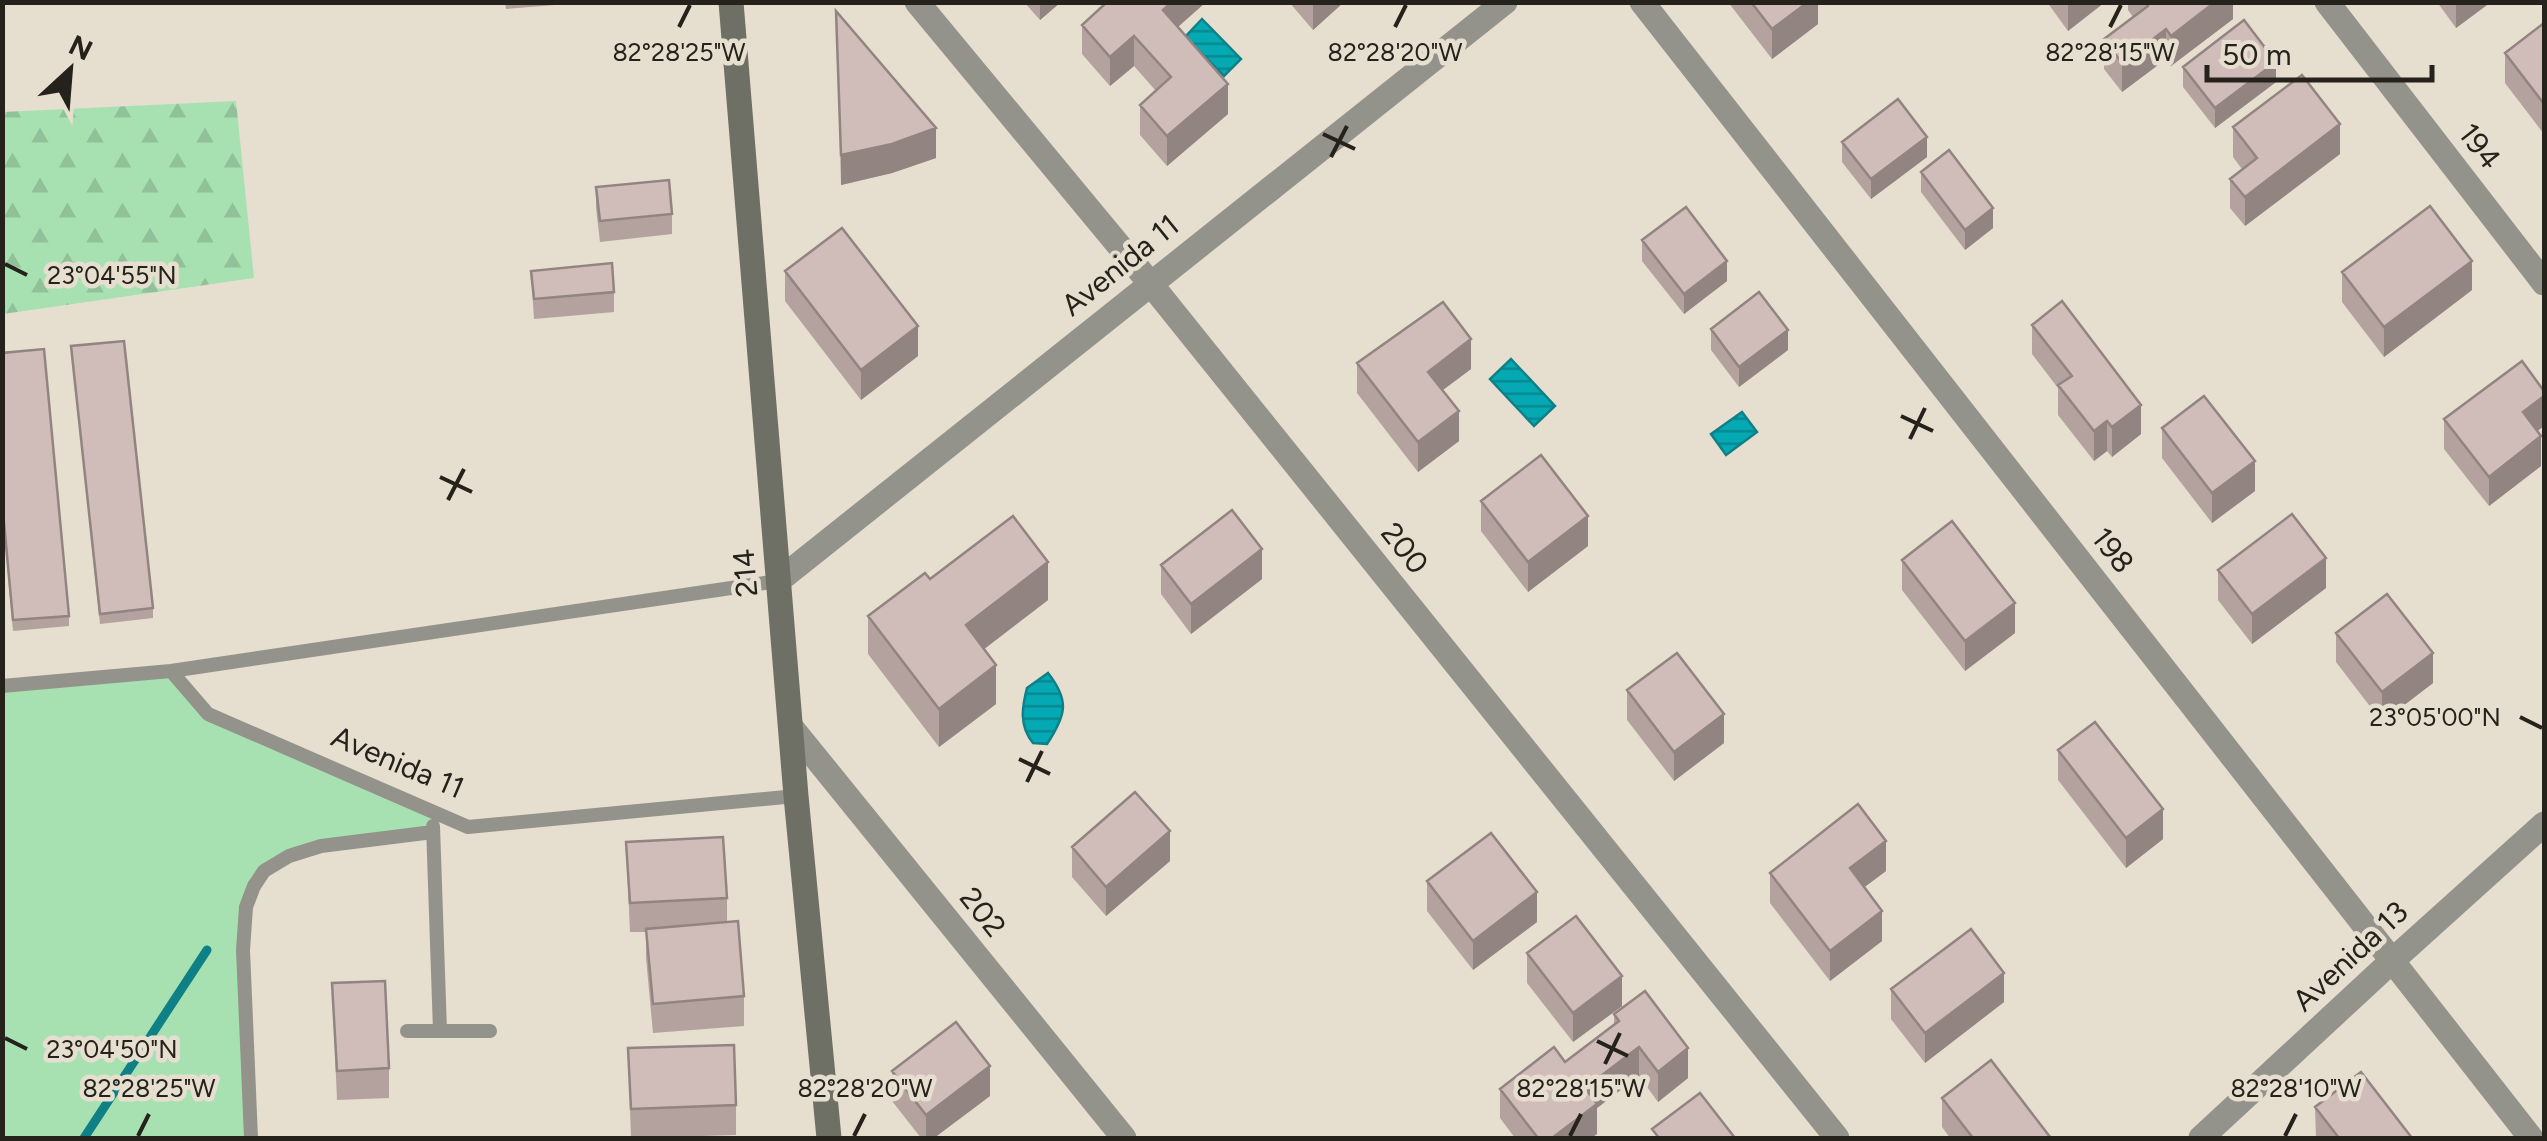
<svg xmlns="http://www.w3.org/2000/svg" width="2547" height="1141" viewBox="0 0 2547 1141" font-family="Figtree,sans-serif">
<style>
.green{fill:#a8e1b1}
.forest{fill:url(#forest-firs)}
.water{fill:url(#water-rules);stroke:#0f8086;stroke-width:2.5}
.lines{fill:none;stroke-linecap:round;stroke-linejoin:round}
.stream{stroke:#0f8086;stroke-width:9}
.lane{stroke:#93938c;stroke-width:14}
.street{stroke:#93938c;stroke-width:25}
.secondary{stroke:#6e6f65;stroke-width:25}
.wall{fill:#b3a29e}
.shaded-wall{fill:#928481}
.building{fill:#d0bcb8;stroke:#928481;stroke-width:2.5}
.ticks{fill:none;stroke:#25221c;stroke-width:4}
.labels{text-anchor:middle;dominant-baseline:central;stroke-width:9;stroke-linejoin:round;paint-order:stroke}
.street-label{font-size:30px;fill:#25221c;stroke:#e6dece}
.ticks-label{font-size:25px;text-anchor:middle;fill:#25221c;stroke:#e6dece;stroke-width:9;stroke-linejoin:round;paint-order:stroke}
</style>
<defs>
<pattern id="forest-firs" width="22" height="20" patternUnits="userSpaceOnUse" patternTransform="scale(2.5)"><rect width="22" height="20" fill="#a8e1b1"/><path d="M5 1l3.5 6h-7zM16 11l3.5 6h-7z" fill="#90c198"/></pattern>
<pattern id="water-rules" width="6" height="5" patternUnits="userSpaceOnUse" patternTransform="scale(2.5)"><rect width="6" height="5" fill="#05a9b4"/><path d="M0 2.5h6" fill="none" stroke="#068992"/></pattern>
</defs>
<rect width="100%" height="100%" fill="#e6dece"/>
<path class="green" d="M171,671L208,714L433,815V832L321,846L264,871L246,907L251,1138H3L2,691Z"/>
<path class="forest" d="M236,101L254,278L3,314V112Z"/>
<path class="water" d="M1202,19L1241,59L1224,76L1185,37Z
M1511,359L1555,406L1534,426L1490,379Z
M1742,412L1757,432L1726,455L1711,434Z
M1048,673C1070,701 1066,715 1047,744L1033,743C1019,726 1022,707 1027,688Z"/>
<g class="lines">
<path class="stream" d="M84,1138L207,950"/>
<path class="lane" d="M171,671L778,581
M2,686L171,671L208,714L468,827L796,796
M433,826L440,1031
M407,1031H490
M251,1138L243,950L246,907L254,886L264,871L289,856L321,846L433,832"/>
<path class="street" d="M917,2L1150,283L1837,1138
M1642,2L2531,1138
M2327,2L2544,283
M778,581L1505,2
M791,727L1124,1138
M2201,1138L2393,960L2544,824"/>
<path class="secondary" d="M731,2L796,796L829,1138"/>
</g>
<path class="wall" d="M505,2H592L506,9Z
M1024,2H1061L1040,20Z
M1206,2L1178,27L1228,114L1167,166L1140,135V105L1156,91L1134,66L1110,86L1082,54V25Z
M1289,2H1344L1313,30Z
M1728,2H1818V24L1772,59Z
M2047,2H2105L2068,31Z
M2128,2H2233V19L2171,66L2166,59L2122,92L2104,69V39L2133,17L2128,10Z
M2437,2H2491L2456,28Z
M836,11L936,158L892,173L841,185Z
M2544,23V134L2505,83V53Z
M2183,67L2276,82L2215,128L2183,87Z
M2233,127L2340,154L2245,226L2230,208V179L2242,169L2233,157Z
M1842,142L1927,157L1871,199L1842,162Z
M1921,172L1993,228L1965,250L1921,192Z
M596,187L672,214V234L600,242L596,208Z
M1642,240L1727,281L1684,314L1642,261Z
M531,271L614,292V312L534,319Z
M785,271L918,356L861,400L785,301Z
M2342,272L2472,290L2384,357L2342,302Z
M2032,325L2141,434L2112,457L2107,451L2094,461L2058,415V388L2032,354Z
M1711,329L1788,350L1739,387L1711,350Z
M71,346L153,608V618L100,624Z
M2,353L69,616V626L13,631L2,511Z
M1357,363L1471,369L1443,390L1459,441L1418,472L1357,393Z
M2544,391V426L2537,431L2541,466L2489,506L2444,449V419Z
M2162,428L2255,491L2212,523L2162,458Z
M1481,501L1588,546L1528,592L1481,531Z
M1902,560L2015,633L1965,671L1902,590Z
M1161,565L1262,579L1191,634L1161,594Z
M2218,570L2326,588L2252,644L2218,600Z
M930,579L1048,600L984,649L996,704L939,747L868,654V616Z
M2336,633L2433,683L2382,722L2336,662Z
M1627,690L1724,743L1674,781L1627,720Z
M2058,750L2163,839L2126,868L2058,780Z
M626,842L727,898V922L744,996V1026L653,1033L646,958V932H630Z
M1072,847L1170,861L1106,916L1072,877Z
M1886,871L1864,887L1882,941L1830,981L1770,903V873Z
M1427,881L1537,922L1473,970L1427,911Z
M2544,929V965L2542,961V931Z
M1527,953L1622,1006L1573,1042L1527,983Z
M332,983L389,1068V1098L337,1100Z
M1891,989L2004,1002L1925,1063L1891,1019Z
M1614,1014L1688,1078L1658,1102L1639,1076L1597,1108V1134L1591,1138H1515L1500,1118V1089L1565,1062L1614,1025Z
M628,1048L736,1105V1135L631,1138Z
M892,1071L990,1096L934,1138H921L892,1101Z
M1942,1098L2050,1138H1950L1942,1127Z
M2315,1107L2412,1138H2316Z"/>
<path class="shaded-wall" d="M1040,2H1061L1040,20Z
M1172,2H1206L1163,40V10Z
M1313,2H1344L1313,30Z
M1808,2H1818V24L1772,59V29Z
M2068,2H2105L2068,31Z
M2215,2H2233V19L2171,66V36Z
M2456,2H2491L2456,28Z
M2166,29V59L2122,92V63Z
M1134,36V66L1110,86V57Z
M2276,62V82L2215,128V108Z
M1228,84V114L1167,166V136Z
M2340,124V154L2245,226V197Z
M936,128V158L892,173L841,185V155Z
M1927,137V157L1871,199V179Z
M1993,208V228L1965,250V230Z
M1727,261V281L1684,314V294Z
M2472,261V290L2384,357V327Z
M918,326V356L861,400V370Z
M1788,330V350L1739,387V367Z
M1471,339V369L1428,401V372Z
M2544,396V426L2523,442V412Z
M2141,405V434L2112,457V427Z
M1459,411V441L1418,472V442Z
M2107,421V451L2094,461V431Z
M2541,436V466L2489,506V477Z
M2255,461V491L2212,523V493Z
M1588,516V546L1528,592V562Z
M1262,549V579L1191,634V604Z
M2326,558V588L2252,644V614Z
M1048,562V600L966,663V625Z
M2015,603V633L1965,671V641Z
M2433,653V683L2382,722V692Z
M996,665V704L939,747V709Z
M1724,714V743L1674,781V752Z
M2163,809V839L2126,868V838Z
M1170,831V861L1106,916V887Z
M1886,841V871L1850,898V868Z
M1537,892V922L1473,970V941Z
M1882,911V941L1830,981V951Z
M2004,973V1002L1925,1063V1033Z
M1622,976V1006L1573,1042V1013Z
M1639,1047V1076L1597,1108V1134L1591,1138H1552L1585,1088Z
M1688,1048V1078L1658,1102V1072Z
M990,1066V1096L934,1138H926V1115Z"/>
<path class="building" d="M1107,2H1172L1163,10L1228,84L1167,136L1140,105L1171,77L1134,36L1110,57L1082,25Z
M1751,2H1808L1772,29Z
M2145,2H2215L2171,36L2166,29L2122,63L2104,39L2148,6Z
M836,11L936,128L892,144L841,155Z
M2244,20L2276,62L2215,108L2183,67Z
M2544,23V104L2505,53Z
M2302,75L2340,124L2245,197L2230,179L2257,158L2233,127Z
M1898,99L1927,137L1871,179L1842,142Z
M1949,150L1993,208L1965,230L1921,172Z
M669,180L672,214L600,221L596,187Z
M2430,206L2472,261L2384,327L2342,272Z
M1686,207L1727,261L1684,294L1642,240Z
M842,228L918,326L861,370L785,271Z
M612,263L614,292L534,299L531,271Z
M1759,292L1788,330L1739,367L1711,329Z
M2062,301L2141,405L2112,427L2107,421L2094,431L2058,385L2072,376L2032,325Z
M1443,302L1471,339L1428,372L1459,411L1418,442L1357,363Z
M124,341L153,608L100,614L71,346Z
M44,349L69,616L13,620L2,501V353Z
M2522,361L2544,391V396L2523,412L2541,436L2489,477L2444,419Z
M2204,396L2255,461L2212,493L2162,428Z
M1541,455L1588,516L1528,562L1481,501Z
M1232,510L1262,549L1191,604L1161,565Z
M2292,514L2326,558L2252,614L2218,570Z
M1013,516L1048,562L966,625L996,665L939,709L868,616L925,573L930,579Z
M1952,521L2015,603L1965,641L1902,560Z
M2387,594L2433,653L2382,692L2336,633Z
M1677,653L1724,714L1674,752L1627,690Z
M2095,722L2163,809L2126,838L2058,750Z
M1135,792L1170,831L1106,887L1072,847Z
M1858,804L1886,841L1850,868L1882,911L1830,951L1770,873Z
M1491,833L1537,892L1473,941L1427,881Z
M723,837L727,898L630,903L626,842Z
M1576,916L1622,976L1573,1013L1527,953Z
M738,921L744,996L653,1004L646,929Z
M1971,929L2004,973L1925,1033L1891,989Z
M385,981L389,1068L337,1071L332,983Z
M1645,991L1688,1048L1658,1072L1639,1047L1585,1088L1597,1104L1552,1138H1538L1500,1089L1554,1047L1565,1062L1619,1021L1614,1014Z
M956,1022L990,1066L926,1115L892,1071Z
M734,1045L736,1105L631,1109L628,1048Z
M1991,1060L2050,1137L2049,1138H1973L1942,1098Z
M2361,1072L2412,1138H2339L2315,1107Z
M1700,1093L1735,1138H1659L1652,1129Z"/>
<path class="ticks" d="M679,27L690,5M1395,27L1406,5M2110,27L2121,5M1323,134L1355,149M1331,157L1347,126M5,264L27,275M1901,416L1933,431M1910,439L1925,408M440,477L472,492M448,500L464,469M2520,717L2542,728M1019,759L1050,774M1027,782L1042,751M5,1038L27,1049M1597,1041L1628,1056M1605,1064L1620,1033M138,1136L149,1114M854,1136L865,1114M1570,1136L1581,1114M2285,1136L2296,1114"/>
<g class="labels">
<g class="street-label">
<text transform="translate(2480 146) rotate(52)">194</text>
<text transform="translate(1120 265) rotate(-39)">Avenida 11</text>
<text transform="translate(1405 548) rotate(51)">200</text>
<text transform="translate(2113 550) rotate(52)">198</text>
<text transform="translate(745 573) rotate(-95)">214</text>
<text transform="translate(398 762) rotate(23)">Avenida 11</text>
<text transform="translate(983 912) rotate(51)">202</text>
<text transform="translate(2350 956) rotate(-43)">Avenida 13</text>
</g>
</g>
<g class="ticks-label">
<text x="679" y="61">82°28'25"W</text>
<text x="1395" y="61">82°28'20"W</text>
<text x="2110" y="61">82°28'15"W</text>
<text x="112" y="284">23°04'55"N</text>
<text x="2435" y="726">23°05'00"N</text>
<text x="112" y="1058">23°04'50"N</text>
<text x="149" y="1097">82°28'25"W</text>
<text x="865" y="1097">82°28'20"W</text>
<text x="1581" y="1097">82°28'15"W</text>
<text x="2296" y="1097">82°28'10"W</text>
</g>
<rect width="2547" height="1141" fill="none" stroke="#25221c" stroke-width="10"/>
<g transform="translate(70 70) rotate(26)" stroke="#e6dece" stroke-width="8" paint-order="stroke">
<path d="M0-8L18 38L0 25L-18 38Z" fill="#25221c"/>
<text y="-15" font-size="28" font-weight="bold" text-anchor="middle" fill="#25221c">N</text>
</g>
<path d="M2207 65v15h225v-15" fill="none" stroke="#25221c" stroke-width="5"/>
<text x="2222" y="65" font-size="30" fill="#25221c" stroke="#e6dece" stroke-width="8" paint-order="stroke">50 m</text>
</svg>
